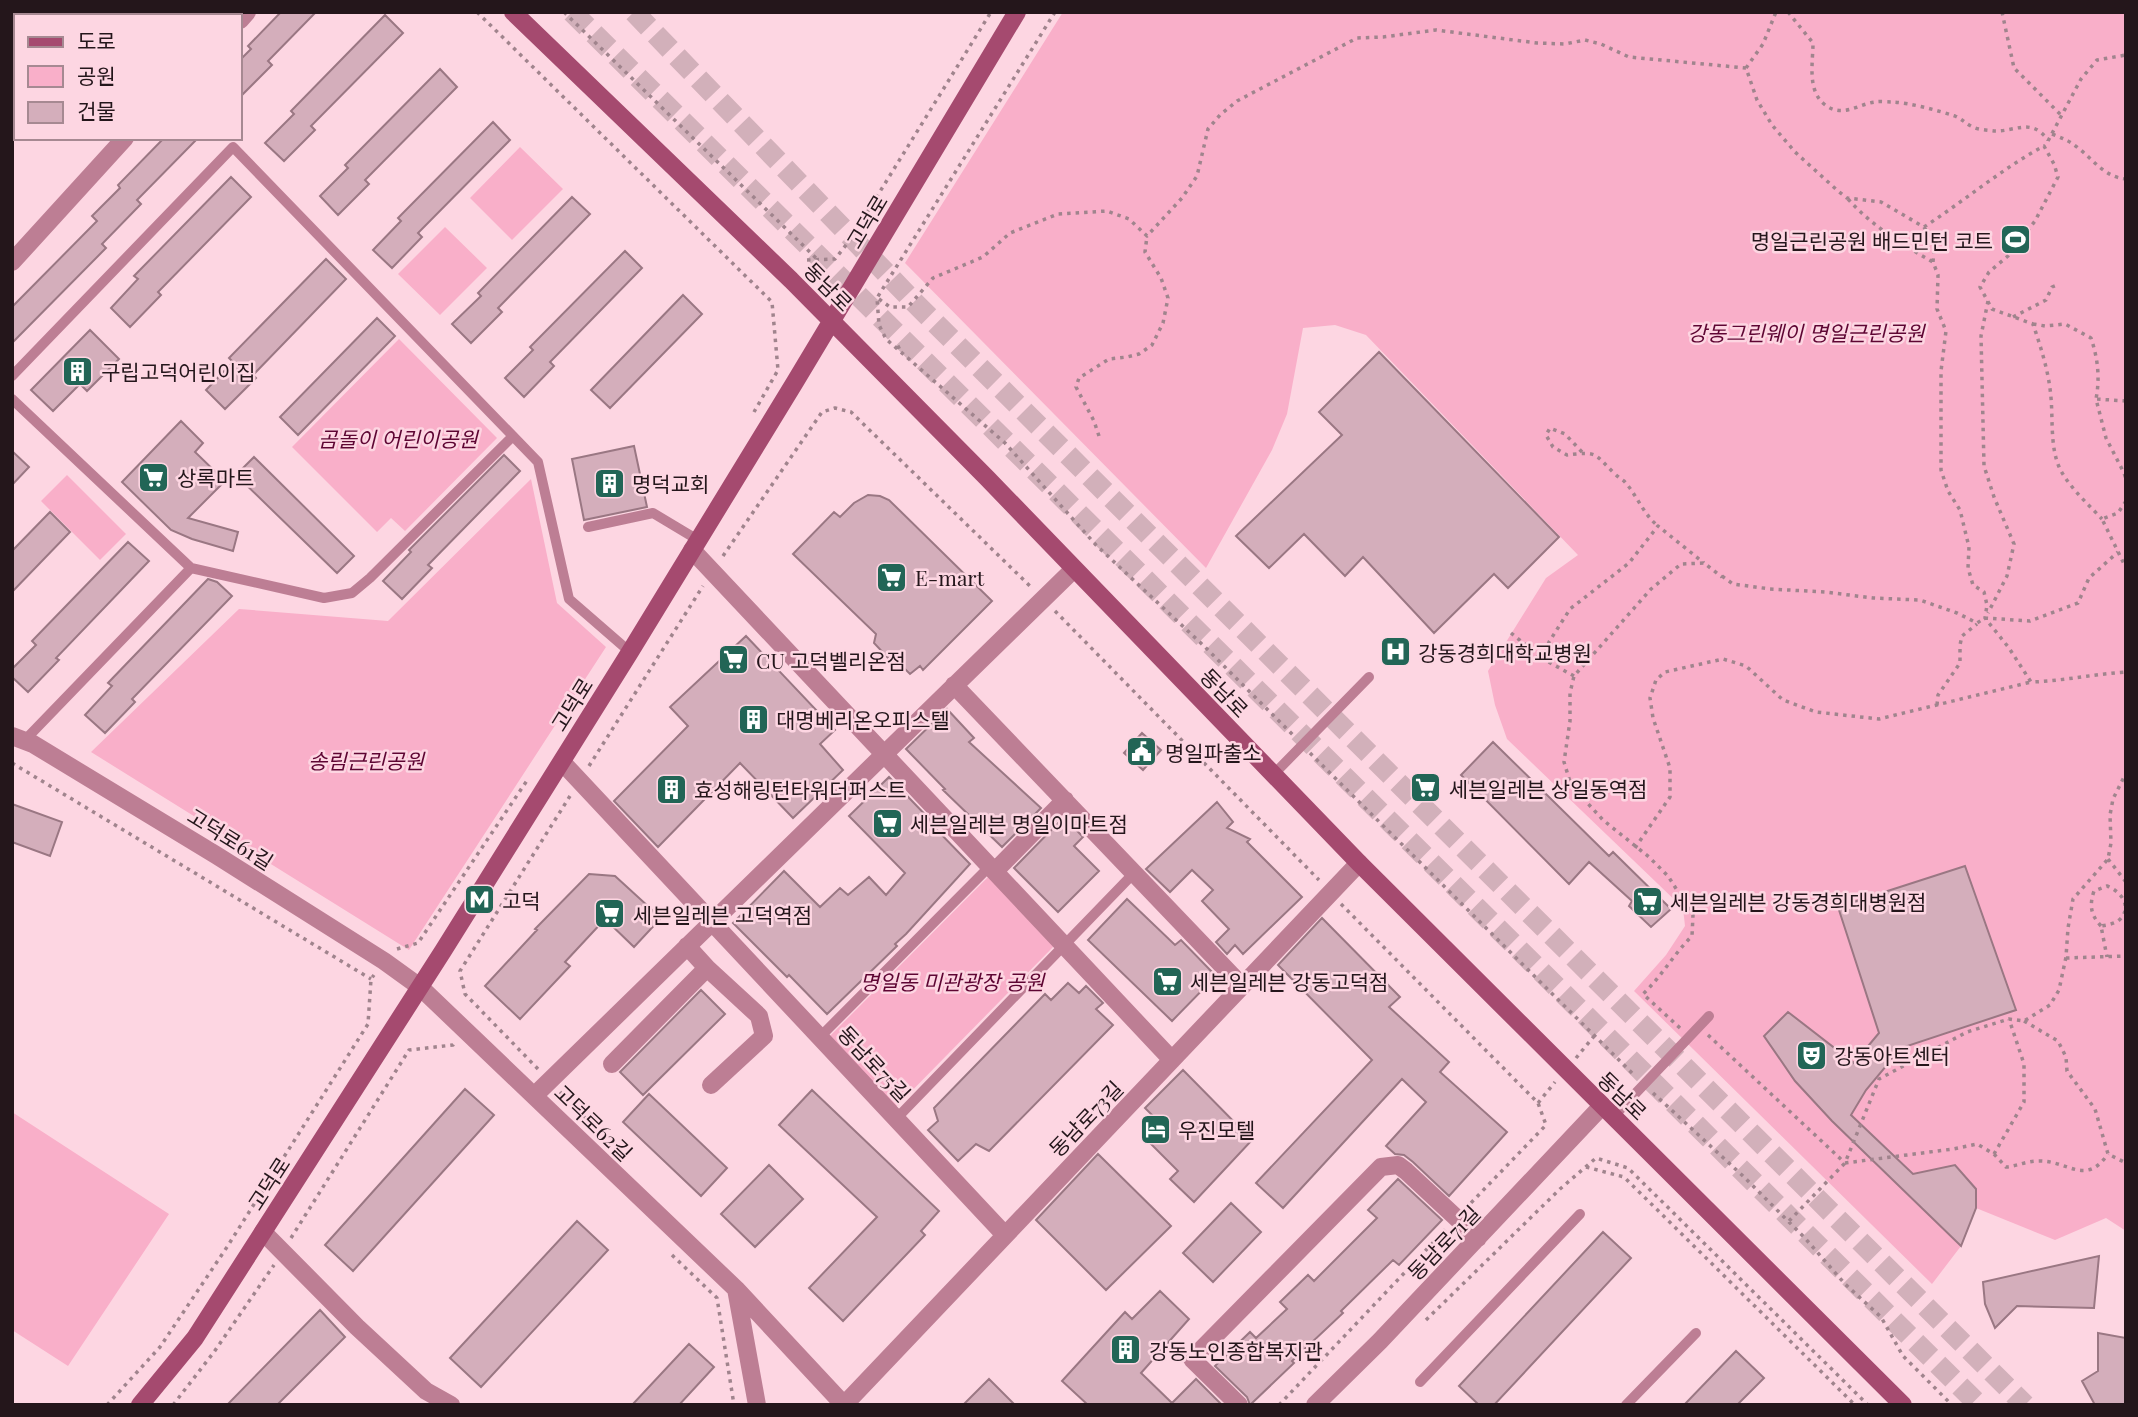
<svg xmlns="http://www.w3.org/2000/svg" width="2138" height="1417" viewBox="0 0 2138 1417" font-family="'Playfair Display','Noto Sans KR',serif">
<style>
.green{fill:#f9afc9}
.building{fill:#d4aebb;stroke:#9a7783;stroke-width:2}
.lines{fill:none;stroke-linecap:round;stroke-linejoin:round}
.motorway-tunnel{stroke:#d2b0ba;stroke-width:21;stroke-dasharray:21 10;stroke-linecap:butt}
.path{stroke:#a0848d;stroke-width:3.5;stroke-dasharray:3.5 5;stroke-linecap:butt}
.service{stroke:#bd7e94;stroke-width:10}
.minor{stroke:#bd7e94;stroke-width:18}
.secondary{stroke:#a54a6f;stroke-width:18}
.labels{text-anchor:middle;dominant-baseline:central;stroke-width:5;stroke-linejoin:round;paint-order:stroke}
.street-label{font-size:21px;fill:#24161b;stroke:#fdd6e2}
.poi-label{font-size:21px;fill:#24161b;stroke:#fdd6e2;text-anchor:start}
.park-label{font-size:21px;font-style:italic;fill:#5e0533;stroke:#fdd6e2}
</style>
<rect width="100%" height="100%" fill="#fdd6e2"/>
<path class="green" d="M1063,12H2126V1231L2106,1218L2055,1240L1976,1208L1961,1246L1932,1284L1634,991L1666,955L1685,926L1683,908L1507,739L1495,705L1488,671L1546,578L1578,555L1366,335L1335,325L1303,328L1287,414L1272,450L1206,568L905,263Z
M520,147L563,189L512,240L470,198Z
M445,227L487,268L440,315L398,274Z
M399,339L497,438L405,531L391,518L377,532L292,447Z
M67,475L126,534L100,560L41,501Z
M531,479L557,603L606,647L409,950L91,752L239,609L388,621Z
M989,876L1055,945L895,1108L828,1038Z
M12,1112L169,1214L68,1366L12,1330Z"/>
<path class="building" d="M281,12H316L268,61L272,65L240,97V60L251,49L248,46Z
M385,15L403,33L311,126L315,130L284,161L265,143L294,114L291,111Z
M440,69L457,87L365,180L369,184L338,215L320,196L348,168L345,165Z
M493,122L510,140L418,233L422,237L392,268L373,250L401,221L398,218Z
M164,138H198L137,200L141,204L102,244L106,248L12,343V307L97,221L92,216L120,188L118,185Z
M231,177L251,197L158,292L161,295L130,327L111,308L138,279L134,276Z
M572,197L590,214L498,308L502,312L471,343L452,324L481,296L478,293Z
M625,251L642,268L550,362L554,366L524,397L505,378L533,350L530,347Z
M326,259L346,279L253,375L256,378L225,409L206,390L233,362L229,358Z
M683,295L702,314L610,408L591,390Z
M377,318L395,336L298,435L280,417Z
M90,330L119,359L87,391L80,384L53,411L31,390Z
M1379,352L1559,537L1508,588L1494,574L1434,633L1363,557L1345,576L1304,534L1269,568L1236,536L1342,435L1319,412Z
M181,421L203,443L195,452L225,481L188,518L238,532L233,551L192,539L171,530L122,482Z
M634,446L647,507L584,520L572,459Z
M12,451L29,467L12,485Z
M504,455L520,471L428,565L432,568L402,599L383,581L411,552L409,550Z
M254,457L354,556L337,573L236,475Z
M868,495L880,496L889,500L992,601L923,670L920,666L910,674L893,657L888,658L874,643L876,634L793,554L834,512L840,517L854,503Z
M50,512L70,532L12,592V551Z
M128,542L149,561L56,658L59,660L28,692L12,677V669L36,645L32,641Z
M208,579L217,582L232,596L132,699L135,702L105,733L85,715L112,686L108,683Z
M746,636L835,730L820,744L843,770L793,818L740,763L658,847L614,801L688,726L670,707Z
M947,709L974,738L969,742L1041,808L1002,847L943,790L945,789L906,749Z
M1142,733L1161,750L1143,770L1124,753Z
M1493,742L1609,856L1613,852L1671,909L1651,927L1629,906L1632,901L1589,862L1569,884L1461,775Z
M889,777L937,827L935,828L970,864L906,934L895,944L897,946L827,1014L789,975L787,977L733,923L784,871L820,907L840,888L848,895L869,877L886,895L905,873L849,816Z
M1217,802L1233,822L1227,828L1250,839L1247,842L1302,897L1243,954L1235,945L1227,954L1216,942L1229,929L1202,901L1213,890L1192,870L1170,892L1146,869Z
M12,804L62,822L50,856L12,842Z
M1064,817L1083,837L1074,846L1099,871L1058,912L1014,868Z
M1965,866L2016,1010L1901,1048L1866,1090L1851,1115L1913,1174L1955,1165L1976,1189V1208L1961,1246L1832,1121L1795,1081L1764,1036L1788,1012L1854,1063L1879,1033L1838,907Z
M589,874L615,876L661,918L634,947L605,919L565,962L570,966L520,1019L485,986L537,930L535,929Z
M1127,899L1175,945L1181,940L1216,976L1172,1021L1088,940Z
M1322,918L1400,997L1389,1007L1449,1062L1440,1072L1507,1132L1449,1196L1413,1162L1404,1155L1395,1154L1386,1146L1426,1102L1402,1079L1283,1208L1256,1183L1372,1060L1278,965Z
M1068,983L1079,993L1086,986L1103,1003L1096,1009L1113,1025L989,1151L976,1144L958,1161L928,1130L938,1121L934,1108L1045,994L1051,1000Z
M701,990L725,1014L643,1095L620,1072Z
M1183,1070L1252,1140L1194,1202L1170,1179L1178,1171L1148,1141L1163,1126L1145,1108Z
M465,1089L494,1115L353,1271L325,1245Z
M812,1090L939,1211L921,1231L925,1235L843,1321L809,1288L877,1217L779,1125Z
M649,1094L727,1168L701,1196L623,1122Z
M1098,1154L1171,1226L1106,1290L1036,1220Z
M769,1165L803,1199L755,1247L721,1214Z
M1398,1179L1442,1220L1399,1265L1393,1260L1341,1311L1343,1313L1292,1361L1294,1363L1250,1405L1247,1397L1215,1366L1250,1332L1256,1338L1287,1309L1280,1302L1308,1275L1314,1281L1377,1218L1368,1210Z
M1231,1203L1261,1232L1213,1282L1183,1253Z
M577,1221L608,1250L481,1387L450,1358Z
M1603,1232L1631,1258L1494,1405H1479L1459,1386Z
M2099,1256L2094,1308L2017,1306L1995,1328L1985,1304L1983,1282Z
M1160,1291L1189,1319L1141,1373L1172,1403L1196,1379L1222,1405H1088L1062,1381L1125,1312L1132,1319Z
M320,1310L345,1337L277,1405H227Z
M2098,1333L2126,1338V1405H2095L2082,1381L2098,1371Z
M689,1344L714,1367L679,1405H632Z
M1736,1351L1764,1378L1737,1405H1684Z
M989,1379L1015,1405H963Z"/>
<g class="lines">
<path class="motorway-tunnel" d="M572,12L1979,1405
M634,12L915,303L2025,1405"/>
<path class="path" d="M477,12L772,302L778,370L754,412
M564,12L818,260
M1055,12L877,298L879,325L886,339L1005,443L1096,545L1204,646L1295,737
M1788,12L1813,43C1813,62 1807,90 1824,104C1842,119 1858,104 1875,102C1880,101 1887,102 1892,102C1911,103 1936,110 1955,116C1962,119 1966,124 1973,127C1978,130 1988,130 1994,131C2015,132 2031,117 2048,140
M2002,12L2014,68L2061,115
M1746,68L1763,44L1776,12
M2052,134C2062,138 2070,141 2078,148C2094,160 2104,177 2126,179
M2048,141L2081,79L2097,60L2126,55
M1848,199C1872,226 1903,245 1933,262
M1924,227C1964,201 2003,168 2044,146L2054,164L2058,177L2035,221L2008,256L1989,272L1980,287L1992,309L2033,324C2041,348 2049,372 2051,398C2053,420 2050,448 2060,469C2070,488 2087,503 2102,519
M807,260L835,259L850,240L991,12
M879,299L890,307H908L933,278L983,257L1010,233L1058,214L1107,211L1129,219L1147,236L1182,198L1197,176L1208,129L1220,115L1237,101L1357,38L1383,37L1436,30L1537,43L1565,44L1585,40L1601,44L1629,57L1746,68L1757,100L1772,125L1795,152L1838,191L1847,198L1881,202L1924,227L1932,240L1934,249L1933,262L1938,275L1937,309L1946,331L1941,371V470L1948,491L1960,510L1969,547L1968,568L1973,585L1984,592L1987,605L1985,618L2009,648L2031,682C2063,681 2094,674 2126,672
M1988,301L1981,336L1984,466L1994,497L2014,544L2007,576L1988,613
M2013,317L2046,300L2052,287L2057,285
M2033,324L2045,326L2065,324L2091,338C2098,359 2100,378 2096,399
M897,348L903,345
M2126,401L2096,399L2106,438L2124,473L2126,479
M1099,436L1094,421L1076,387L1079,378L1109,359L1127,357L1139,354L1152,345L1163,323L1168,298L1161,278L1145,252L1147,236
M1582,452L1565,434L1550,428L1546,435L1553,447L1567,455C1599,451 1594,454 1615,474C1618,477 1621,479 1624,481C1637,495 1643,514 1658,526
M2126,501L2118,513L2102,519L2126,568
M723,556L822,412L835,408L851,412L1032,588
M1722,576L1733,584L1770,589L1825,592L1873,598L1920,600L1957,613L1977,623L1985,618L2030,621L2078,603L2089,578L2118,552
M1055,611L1319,880
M1511,633L1543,659
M1574,676L1543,659L1549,642L1570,609L1629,563L1658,526L1704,563
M1937,705L1938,695L1960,663V645L1962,636L1977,624
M1310,753L1634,1075
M12,763L371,979
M589,766L703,586
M1635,848L1670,797V768L1653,718L1650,698L1656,680L1665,672L1723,659L1746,666L1783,700L1816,712L1879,719L2031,682
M2108,859L2126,882
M1341,904L1538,1103L1546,1125L1468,1206
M2101,926C2091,915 2089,906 2094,891L2107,886C2121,891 2134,908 2118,921C2113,924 2107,925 2101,926L2107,957
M397,949L418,943L528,779
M2066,958L2126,956
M2024,1021L2058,1041L2066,1057L2067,1071L2095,1109L2108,1154L2126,1163
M1680,1028L1643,994C1662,976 1673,955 1692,936L1693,915L1668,876L1649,857L1603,820L1571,785L1564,762L1570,721V693L1574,676L1651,589L1681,564L1704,563L1722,577
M1708,1035L1845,1163
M1576,1058L1595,1035
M538,1069L465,994L460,971L570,796
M560,1092L594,1127
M1653,1093L1743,1176L1804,1237L1845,1284L1881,1317L1903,1356L1952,1405
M1538,1103L1555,1082
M1994,1154L2006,1167C2017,1166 2027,1161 2038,1161C2068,1160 2085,1187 2108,1154
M1845,1163L1953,1149L1977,1144L1994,1154L2024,1102V1064L2009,1019
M1586,1167L1624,1177L1855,1405
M1789,1221L1845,1163L1879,1079L1967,1032L2009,1019L2024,1021L2050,1005L2059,990L2066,957L2068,928L2073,899L2108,859L2111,843L2110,815L2113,799L2126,773
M291,1238L409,1050L453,1045L455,1042
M672,1255L717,1298L734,1405
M1426,1320L1560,1189L1596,1158L1628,1168L1868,1405
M107,1405L160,1347L227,1247L368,1024L371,979L374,975
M173,1405L214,1352L274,1265
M1279,1405L1446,1229"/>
<path class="service" d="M12,376L233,147L538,462L569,599L630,652
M12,399L191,568L24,741
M588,527L653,513L698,540
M191,568L324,598L352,593L370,578L513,436
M1273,775L1369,677
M820,1037L990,866
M1613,1117L1709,1016
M896,1119L1134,873
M1420,1382L1580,1214
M1626,1405L1696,1333"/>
<path class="minor" d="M240,20L247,12
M12,262L125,138
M692,550L1172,1060
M954,685L1242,986
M12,736L33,744L216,855L384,961L420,987L736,1289L844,1405
M562,762L1005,1235
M995,871L1065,800
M707,968L759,1016L764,1036L711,1085
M612,1064L707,968L687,946
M534,1096L1074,569
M263,1232L357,1327L426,1391L451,1405
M736,1289L757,1405
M844,1405L1359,863
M1239,1405L1192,1359L1381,1167L1398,1165L1406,1171L1478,1238
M1315,1405L1380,1341L1601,1107"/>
<path class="secondary" d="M513,12L791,280L987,478L1359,863L1903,1405
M140,1405L195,1338L443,951L630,652L795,382L1017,12"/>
</g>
<defs>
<symbol id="stadium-square" viewBox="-11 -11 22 22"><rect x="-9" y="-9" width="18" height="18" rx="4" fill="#226556" stroke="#fdd6e2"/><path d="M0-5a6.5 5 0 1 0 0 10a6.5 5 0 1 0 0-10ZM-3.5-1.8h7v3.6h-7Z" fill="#fff"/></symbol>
<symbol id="building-square" viewBox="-11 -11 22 22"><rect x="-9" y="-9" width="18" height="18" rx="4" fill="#226556" stroke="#fdd6e2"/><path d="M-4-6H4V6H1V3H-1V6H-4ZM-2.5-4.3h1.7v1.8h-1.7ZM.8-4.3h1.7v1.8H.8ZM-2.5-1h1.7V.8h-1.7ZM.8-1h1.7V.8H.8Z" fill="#fff"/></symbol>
<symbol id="supermarket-square" viewBox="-11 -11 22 22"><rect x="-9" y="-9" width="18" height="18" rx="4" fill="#226556" stroke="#fdd6e2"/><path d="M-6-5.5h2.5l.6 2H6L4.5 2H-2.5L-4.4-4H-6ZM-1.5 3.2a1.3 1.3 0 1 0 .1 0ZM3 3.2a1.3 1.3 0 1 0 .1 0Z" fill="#fff"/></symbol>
<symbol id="hospital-square" viewBox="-11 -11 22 22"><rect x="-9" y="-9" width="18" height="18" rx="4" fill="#226556" stroke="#fdd6e2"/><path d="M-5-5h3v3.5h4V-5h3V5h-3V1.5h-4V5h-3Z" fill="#fff"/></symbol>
<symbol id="civic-square" viewBox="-11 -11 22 22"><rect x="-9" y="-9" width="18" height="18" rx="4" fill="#226556" stroke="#fdd6e2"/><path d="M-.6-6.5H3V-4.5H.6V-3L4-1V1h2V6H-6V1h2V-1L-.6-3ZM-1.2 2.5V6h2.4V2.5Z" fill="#fff"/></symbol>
<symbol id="metro-square" viewBox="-11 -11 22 22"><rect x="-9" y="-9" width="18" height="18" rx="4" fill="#226556" stroke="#fdd6e2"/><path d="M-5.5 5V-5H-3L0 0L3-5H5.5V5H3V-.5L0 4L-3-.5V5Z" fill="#fff"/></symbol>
<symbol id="theatre-square" viewBox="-11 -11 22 22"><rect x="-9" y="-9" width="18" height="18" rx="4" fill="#226556" stroke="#fdd6e2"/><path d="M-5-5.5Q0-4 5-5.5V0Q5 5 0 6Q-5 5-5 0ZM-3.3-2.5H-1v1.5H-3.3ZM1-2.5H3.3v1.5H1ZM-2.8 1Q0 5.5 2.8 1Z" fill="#fff"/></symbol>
<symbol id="hotel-square" viewBox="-11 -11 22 22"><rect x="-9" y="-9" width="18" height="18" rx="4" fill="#226556" stroke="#fdd6e2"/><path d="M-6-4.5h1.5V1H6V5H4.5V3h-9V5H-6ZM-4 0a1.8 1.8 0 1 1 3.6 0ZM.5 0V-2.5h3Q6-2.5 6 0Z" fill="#fff"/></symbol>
</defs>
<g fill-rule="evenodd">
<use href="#stadium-square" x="1998" y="222" width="35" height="35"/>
<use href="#building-square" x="60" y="354" width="35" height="35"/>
<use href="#supermarket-square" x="136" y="460" width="35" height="35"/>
<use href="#building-square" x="592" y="466" width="35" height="35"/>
<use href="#supermarket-square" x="874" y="560" width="35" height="35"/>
<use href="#hospital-square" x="1378" y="634" width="35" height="35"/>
<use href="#supermarket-square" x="716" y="642" width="35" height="35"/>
<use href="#building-square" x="736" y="702" width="35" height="35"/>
<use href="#civic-square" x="1124" y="734" width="35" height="35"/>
<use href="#supermarket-square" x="1408" y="770" width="35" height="35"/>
<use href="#building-square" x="654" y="772" width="35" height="35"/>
<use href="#supermarket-square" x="870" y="806" width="35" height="35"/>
<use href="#metro-square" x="462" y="882" width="35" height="35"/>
<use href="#supermarket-square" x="1630" y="884" width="35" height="35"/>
<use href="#supermarket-square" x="592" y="896" width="35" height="35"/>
<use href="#supermarket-square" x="1150" y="964" width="35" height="35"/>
<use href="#theatre-square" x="1794" y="1038" width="35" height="35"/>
<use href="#hotel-square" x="1138" y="1112" width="35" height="35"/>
<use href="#building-square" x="1108" y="1332" width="35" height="35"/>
</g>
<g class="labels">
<g class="street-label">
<text transform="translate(866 221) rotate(-59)">고덕로</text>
<text transform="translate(829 286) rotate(45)">동남로</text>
<text transform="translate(1225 692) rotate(46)">동남로</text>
<text transform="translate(571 704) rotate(-58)">고덕로</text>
<text transform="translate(231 838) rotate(32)">고덕로61길</text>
<text transform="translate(875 1063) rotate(47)">동남로75길</text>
<text transform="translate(1623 1095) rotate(44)">동남로</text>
<text transform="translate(1085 1118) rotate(-46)">동남로73길</text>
<text transform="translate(594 1122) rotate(44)">고덕로62길</text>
<text transform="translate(268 1183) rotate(-57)">고덕로</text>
<text transform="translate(1443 1242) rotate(-46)">동남로71길</text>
</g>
<g class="poi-label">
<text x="1993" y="240" text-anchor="end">명일근린공원 배드민턴 코트</text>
<text x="101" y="371">구립고덕어린이집</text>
<text x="177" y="477">상록마트</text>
<text x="632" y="483">명덕교회</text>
<text x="915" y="577">E-mart</text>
<text x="1418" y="652">강동경희대학교병원</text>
<text x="756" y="660">CU 고덕벨리온점</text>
<text x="776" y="719">대명베리온오피스텔</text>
<text x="1165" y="752">명일파출소</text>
<text x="1449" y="788">세븐일레븐 상일동역점</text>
<text x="694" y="789">효성해링턴타워더퍼스트</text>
<text x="910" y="823">세븐일레븐 명일이마트점</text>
<text x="502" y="900">고덕</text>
<text x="1670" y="901">세븐일레븐 강동경희대병원점</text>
<text x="633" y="914">세븐일레븐 고덕역점</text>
<text x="1190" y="981">세븐일레븐 강동고덕점</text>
<text x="1834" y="1055">강동아트센터</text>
<text x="1178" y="1129">우진모텔</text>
<text x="1149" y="1350">강동노인종합복지관</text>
</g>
<g class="park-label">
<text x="1806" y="332">강동그린웨이 명일근린공원</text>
<text x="398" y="438">곰돌이 어린이공원</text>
<text x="366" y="760">송림근린공원</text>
<text x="952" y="981">명일동 미관광장 공원</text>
</g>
</g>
<rect width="2138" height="1417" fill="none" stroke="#24161b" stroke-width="28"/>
<rect x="14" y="14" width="228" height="126" fill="#fdd6e2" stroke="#a68992" stroke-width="2"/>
<rect x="28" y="37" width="35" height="10" fill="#a54a6f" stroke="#a68992" stroke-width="2"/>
<text x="77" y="49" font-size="21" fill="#24161b">도로</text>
<rect x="28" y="66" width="35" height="21" fill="#f9afc9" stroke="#a68992" stroke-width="2"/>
<text x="77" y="84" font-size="21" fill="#24161b">공원</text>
<rect x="28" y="102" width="35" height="21" fill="#d4aebb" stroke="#a68992" stroke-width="2"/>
<text x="77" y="119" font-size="21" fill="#24161b">건물</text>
</svg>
